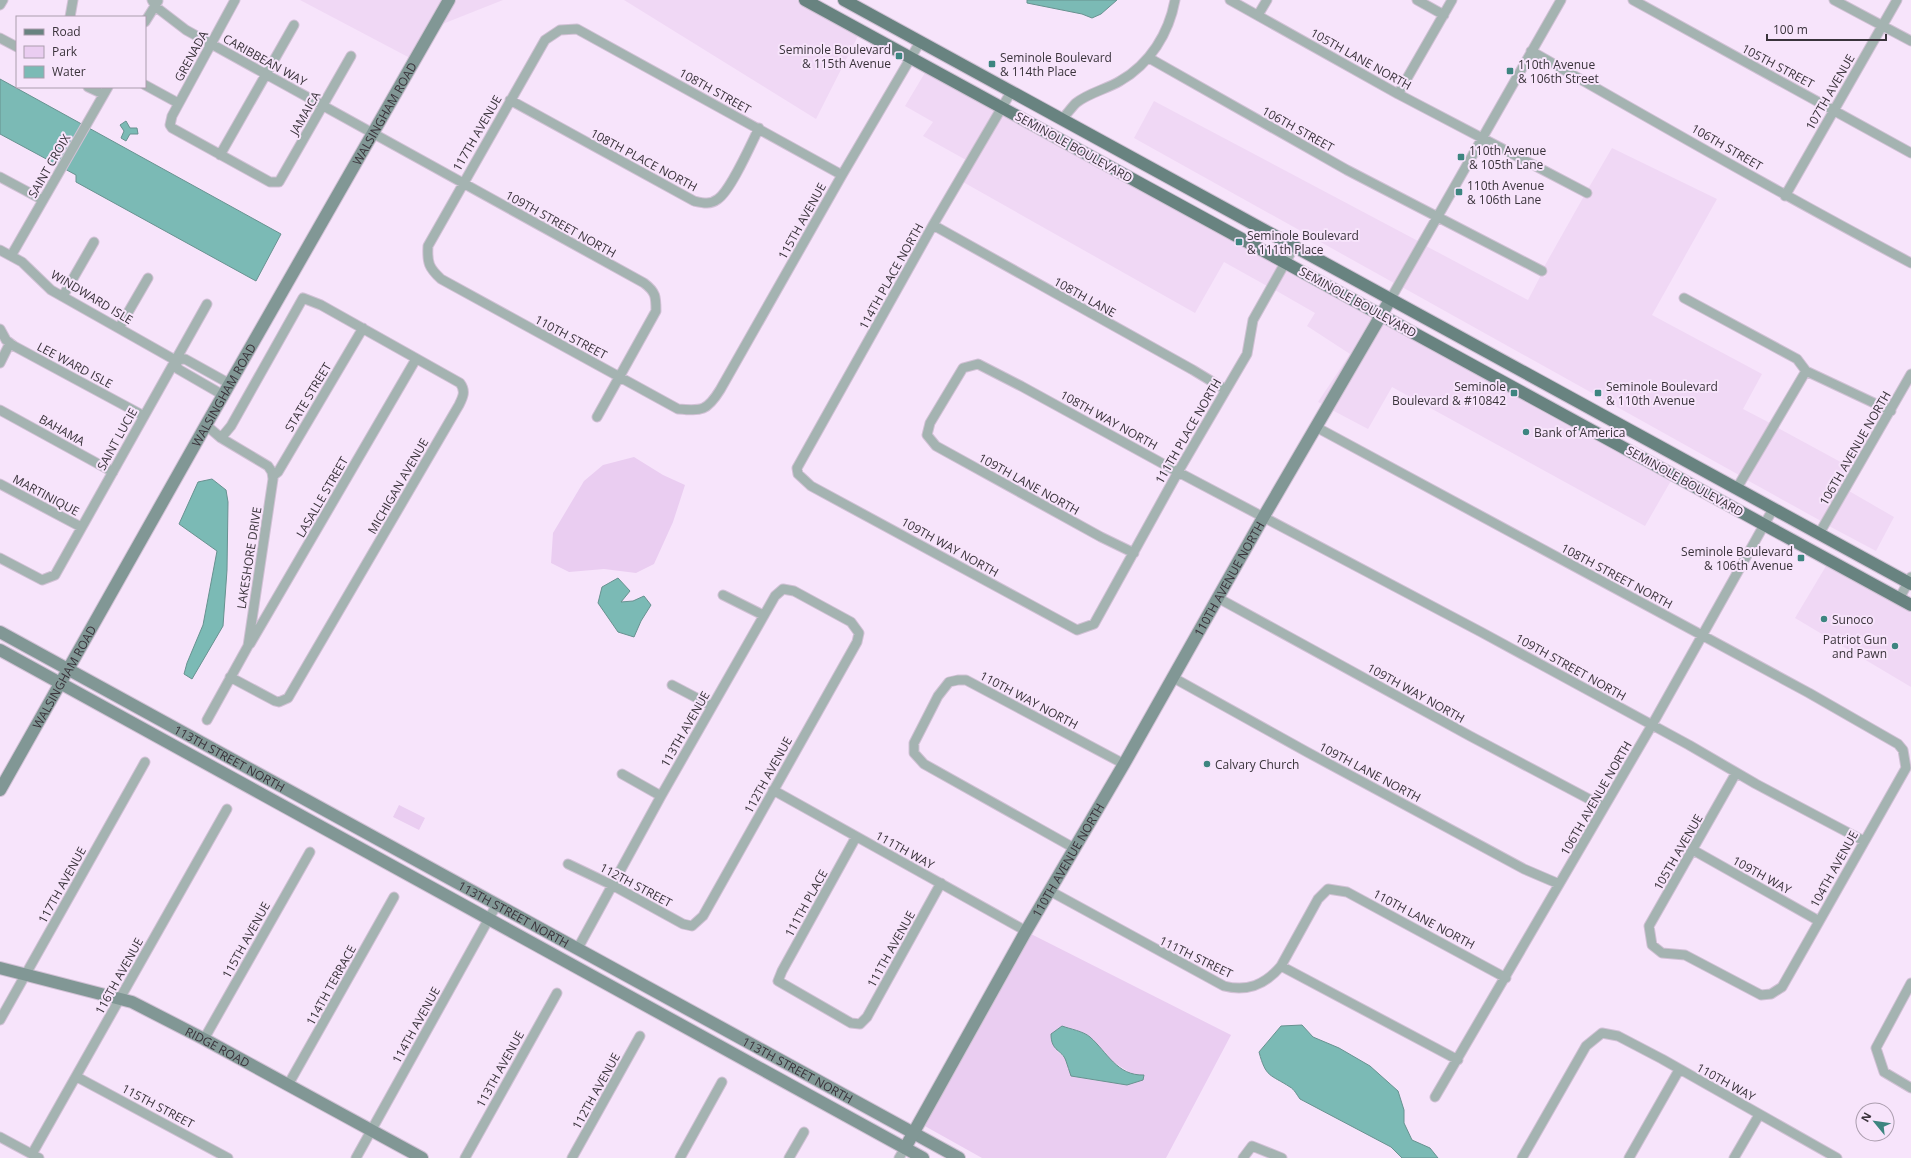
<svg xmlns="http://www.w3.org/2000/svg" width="1911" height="1158" viewBox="0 0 1911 1158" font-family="'Open Sans',sans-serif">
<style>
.built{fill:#f0d8f5}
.green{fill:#eacdf1;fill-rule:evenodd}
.water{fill:#7bbab5;stroke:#689290}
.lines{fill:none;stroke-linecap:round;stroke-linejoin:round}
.street-casing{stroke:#d1c1d5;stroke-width:11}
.secondary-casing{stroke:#d1c1d5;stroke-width:14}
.primary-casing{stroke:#d1c1d5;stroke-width:14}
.street{stroke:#a4b3b1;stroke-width:9}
.secondary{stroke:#819795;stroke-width:12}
.primary{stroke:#688380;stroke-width:12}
.poi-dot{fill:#3d8580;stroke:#f7e4fb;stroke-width:1.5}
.labels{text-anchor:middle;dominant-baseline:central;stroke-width:4;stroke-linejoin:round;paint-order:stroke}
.poi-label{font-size:12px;fill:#3a333b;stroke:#f7e4fb;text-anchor:start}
.street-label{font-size:12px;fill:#3a333b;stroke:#f7e4fb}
</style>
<rect width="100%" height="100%" fill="#f7e4fb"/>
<path class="built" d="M300,0H444L410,58Z
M454,0H503L440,25Z
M624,0H797L859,34L816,119Z
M926,71L996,108L966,160L923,136L933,122L905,106Z
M1154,101L1418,241L1394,283L1134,138Z
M1004,113L1279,263L1267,286L1224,262L1195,313L963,182Z
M1612,148L1717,199L1652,315L1762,374L1743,409L1770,423L1739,475L1402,287L1426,246L1528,300L1541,275L1545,277L1548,270L1544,267L1584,196L1589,198L1593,191L1588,189Z
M1287,268L1375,316L1324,405L1318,402L1350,354L1307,326L1315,313L1275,290Z
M1383,320L1672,479L1645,526L1392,387L1368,429L1332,410Z
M1778,428L1848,466L1839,485L1841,486L1821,521L1747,480Z
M1849,491L1894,517L1876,551L1829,526Z
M1826,566L1911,612V687L1795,618Z"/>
<path class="green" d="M634,457L663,475L685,485L673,522L654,564L636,573L604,569L569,572L551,563L553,533L584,481L603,465Z
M399,805L425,818L419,830L393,817Z
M1031,934L1231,1035L1166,1158H982L923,1125ZM1080,1032L1089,1036L1113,1062L1134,1075L1099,1081L1072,1076L1066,1059L1057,1051Z"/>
<path class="water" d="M1027,0H1117L1101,14L1092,18L1082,14L1027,3Z
M0,79L281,234L256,281L76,182V175L0,134Z
M126,121L130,128H137L138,134H130L126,141L121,138L124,131L120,125Z
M212,479L226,490L228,502L227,570L223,626L192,679L184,674L187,663L203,625L217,551L179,524L198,482Z
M618,578L630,591L621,602L633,601L644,596L651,605L641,621L634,637L618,632L598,603L602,587Z
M1302,1025L1313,1037L1339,1048L1370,1066L1398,1091L1404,1110V1123L1412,1140L1430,1148L1438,1158H1402L1391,1147L1300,1099C1297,1095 1294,1089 1290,1087C1270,1074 1266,1078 1259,1052L1281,1026Z
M1062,1026C1070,1029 1083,1031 1090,1037C1107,1052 1117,1076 1144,1075L1143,1080L1127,1085L1071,1076C1069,1071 1068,1066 1066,1061C1062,1049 1051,1052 1051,1034Z"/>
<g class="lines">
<defs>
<path id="street" d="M152,0L156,7L186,30L644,283C656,292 656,297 656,311L597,417
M235,0L172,116L170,125L172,128L270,182H279L351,56
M1230,0L1398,94L1587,193
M1417,0L1444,15
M1633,0L1911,153
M1834,0L1911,41
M0,5L3,0
M1258,15L1267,0
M70,17L73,0
M145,22L158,1
M0,38L17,47
M1531,51C1657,123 1783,195 1911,263
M1149,58L1347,170L1542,271
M145,85L178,103
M88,87L103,94
M1011,92L933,225L797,468L798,474L811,486L1077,630L1094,624L1178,472L1247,354L1253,320L1294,247
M1398,94L1452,0
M510,100L694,201C703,203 710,205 718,199C731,190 751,144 759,128
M1062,119C1067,114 1071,108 1076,103C1088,93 1107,89 1120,81C1150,64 1169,33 1175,0
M220,155L294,25
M842,175L577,29L560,30L545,40L428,246C427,263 429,268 441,279L678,409C702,411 707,411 720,390L842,175L920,42
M0,177L43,200
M1785,196L1897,0
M933,225L1193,370L1226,390
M0,250L22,262L51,290L175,360
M11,256L108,87
M63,296L94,242
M1684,298L1797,359L1806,371L1891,411
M1390,300L1561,0
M119,328L148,278
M0,329L6,340L14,346L144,416
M175,360L178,369L223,395
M175,360L185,359L230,384
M0,363L10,343
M0,410L113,472
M206,425L221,438L268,466L272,472L273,479L248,646L207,720
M1316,427L1809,693L1898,744L1903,750L1906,768L1782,987L1771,994L1761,995L1685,955L1662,953L1652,945L1649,926L1736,773
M221,438L231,426L303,298L321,305L460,383C466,391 463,397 459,405L288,698L279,702L275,701L230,677
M273,476L278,472L363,328
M0,484L81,527
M1737,488L1806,371
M1819,534L1911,374
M1134,553L1101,537L936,446L927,435L930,423L963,368L978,364L1021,386L1178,472L1481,632L1689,745L1756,784L1864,841
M0,558L42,580L55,575L207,304
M723,595L763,615
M1218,598L1470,736L1604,807
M1899,599L1911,577
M250,644L416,359
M1172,677L1307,752L1524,869L1559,884
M672,685L712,706
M622,774L661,796
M773,790L1026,931
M856,837L782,971L778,981L851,1023L860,1024L867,1017L941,883
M1074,848L924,764L914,753V743L938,696L949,682L958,680H966L1124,764
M1693,850L1819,921
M568,864L612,885L683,924L692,926L703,916L857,642L859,633L851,622L794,591L783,589L775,596L661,796L578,948
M1050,891L1224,986C1247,992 1265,985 1281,966L1318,899L1328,889L1347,892L1506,978
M1281,966L1458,1060
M1911,983L1876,1048L1884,1072L1911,1088
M0,1020L145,762
M204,1039L310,852
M77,1077L228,1158
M288,1085L394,897
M1435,1097L1652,725L1773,509
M0,1137L39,1158
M32,1154L227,809
M356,1158L497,904
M465,1158L557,993
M572,1158L640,1036
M680,1158L722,1082
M789,1158L804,1132
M899,1158L905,1148
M1243,1158L1252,1146L1282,1158
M1522,1158L1586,1046L1602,1033L1618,1036L1662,1059L1837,1158
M1629,1158L1679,1070
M1734,1158L1759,1115"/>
<g id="secondary">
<path id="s1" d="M0,632L959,1158"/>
<path d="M0,650L923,1158"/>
<path id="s2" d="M0,790L206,425L449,0"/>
<path id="s3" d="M0,968L132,1002L204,1039L422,1158"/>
<path id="s4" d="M905,1148L1026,931L1124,764L1264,516L1390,300"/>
</g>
<path id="primary" d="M805,0L1911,605
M844,0L1911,584"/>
</defs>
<use href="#street" class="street-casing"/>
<use href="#secondary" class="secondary-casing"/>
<use href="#primary" class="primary-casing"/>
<use href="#street" class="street"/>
<use href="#secondary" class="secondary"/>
<use href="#primary" class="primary"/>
</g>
<g class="poi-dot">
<rect x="895" y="52" width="8" height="8" rx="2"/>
<rect x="988" y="60" width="8" height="8" rx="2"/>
<rect x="1506" y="67" width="8" height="8" rx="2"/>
<rect x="1457" y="153" width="8" height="8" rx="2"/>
<rect x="1455" y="188" width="8" height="8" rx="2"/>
<rect x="1235" y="238" width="8" height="8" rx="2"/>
<rect x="1510" y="389" width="8" height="8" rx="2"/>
<rect x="1594" y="389" width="8" height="8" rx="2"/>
<circle cx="1526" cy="432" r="4"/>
<rect x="1797" y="554" width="8" height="8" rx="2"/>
<circle cx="1824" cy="619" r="4"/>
<circle cx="1895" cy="646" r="4"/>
<circle cx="1207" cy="764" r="4"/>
</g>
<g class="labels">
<g class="poi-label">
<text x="891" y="49" text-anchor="end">Seminole Boulevard<tspan x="891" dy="14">&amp; 115th Avenue</tspan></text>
<text x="1000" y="57">Seminole Boulevard<tspan x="1000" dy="14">&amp; 114th Place</tspan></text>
<text x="1518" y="64">110th Avenue<tspan x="1518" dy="14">&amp; 106th Street</tspan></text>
<text x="1469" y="150">110th Avenue<tspan x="1469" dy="14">&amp; 105th Lane</tspan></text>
<text x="1467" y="185">110th Avenue<tspan x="1467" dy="14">&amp; 106th Lane</tspan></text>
<text x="1247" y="235">Seminole Boulevard<tspan x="1247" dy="14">&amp; 111th Place</tspan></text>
<text x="1506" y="386" text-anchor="end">Seminole<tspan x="1506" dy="14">Boulevard &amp; #10842</tspan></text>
<text x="1606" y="386">Seminole Boulevard<tspan x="1606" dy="14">&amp; 110th Avenue</tspan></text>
<text x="1534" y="432">Bank of America</text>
<text x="1793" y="551" text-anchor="end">Seminole Boulevard<tspan x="1793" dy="14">&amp; 106th Avenue</tspan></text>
<text x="1832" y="619">Sunoco</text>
<text x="1887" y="639" text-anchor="end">Patriot Gun<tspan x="1887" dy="14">and Pawn</tspan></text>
<text x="1215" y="764">Calvary Church</text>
</g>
<g class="street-label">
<text transform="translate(191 56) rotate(-61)">GRENADA</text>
<text transform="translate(1361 59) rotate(29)">105TH LANE NORTH</text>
<text transform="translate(265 60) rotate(29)">CARIBBEAN WAY</text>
<text transform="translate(1778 66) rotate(28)">105TH STREET</text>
<text transform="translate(715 91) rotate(29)">108TH STREET</text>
<text transform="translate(1830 92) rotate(-60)">107TH AVENUE</text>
<text transform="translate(305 113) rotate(-60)">JAMAICA</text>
<text stroke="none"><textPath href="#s2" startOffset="778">WALSINGHAM ROAD</textPath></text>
<text transform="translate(1298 129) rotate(29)">106TH STREET</text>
<text transform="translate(477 133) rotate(-60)">117TH AVENUE</text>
<text transform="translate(1074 147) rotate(29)">SEMINOLE BOULEVARD</text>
<text transform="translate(1727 147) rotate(30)">106TH STREET</text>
<text transform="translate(644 160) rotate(28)">108TH PLACE NORTH</text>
<text transform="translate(49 166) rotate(-60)">SAINT CROIX</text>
<text transform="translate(802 221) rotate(-61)">115TH AVENUE</text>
<text transform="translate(561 224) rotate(29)">109TH STREET NORTH</text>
<text transform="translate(891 276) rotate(-61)">114TH PLACE NORTH</text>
<text transform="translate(92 297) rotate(31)">WINDWARD ISLE</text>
<text transform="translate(1085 297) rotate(29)">108TH LANE</text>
<text transform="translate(1358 302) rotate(29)">SEMINOLE BOULEVARD</text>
<text transform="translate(571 337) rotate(28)">110TH STREET</text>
<text transform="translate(75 365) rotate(28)">LEE WARD ISLE</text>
<text stroke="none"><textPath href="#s2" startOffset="454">WALSINGHAM ROAD</textPath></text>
<text transform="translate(308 397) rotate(-59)">STATE STREET</text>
<text transform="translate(1109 420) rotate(29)">108TH WAY NORTH</text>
<text transform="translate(62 430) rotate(29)">BAHAMA</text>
<text transform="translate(1188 431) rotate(-60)">111TH PLACE NORTH</text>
<text transform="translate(117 439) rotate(-61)">SAINT LUCIE</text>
<text transform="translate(1855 448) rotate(-60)">106TH AVENUE NORTH</text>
<text transform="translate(1685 481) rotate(29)">SEMINOLE BOULEVARD</text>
<text transform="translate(1029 484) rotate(29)">109TH LANE NORTH</text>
<text transform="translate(398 486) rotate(-60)">MICHIGAN AVENUE</text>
<text transform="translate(46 495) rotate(28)">MARTINIQUE</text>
<text transform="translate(322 497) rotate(-60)">LASALLE STREET</text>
<text transform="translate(950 547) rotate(29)">109TH WAY NORTH</text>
<text transform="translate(249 558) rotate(-81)">LAKESHORE DRIVE</text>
<text transform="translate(1617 576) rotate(28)">108TH STREET NORTH</text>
<text stroke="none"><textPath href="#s4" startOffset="655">110TH AVENUE NORTH</textPath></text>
<text transform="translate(1571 667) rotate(29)">109TH STREET NORTH</text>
<text stroke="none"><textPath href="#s2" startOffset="130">WALSINGHAM ROAD</textPath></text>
<text transform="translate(1416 693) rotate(29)">109TH WAY NORTH</text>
<text transform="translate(1029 700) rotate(28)">110TH WAY NORTH</text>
<text transform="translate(685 729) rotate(-60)">113TH AVENUE</text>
<text stroke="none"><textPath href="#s1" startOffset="262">113TH STREET NORTH</textPath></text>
<text transform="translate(1370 772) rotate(28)">109TH LANE NORTH</text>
<text transform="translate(768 775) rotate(-61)">112TH AVENUE</text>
<text transform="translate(1596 798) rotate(-60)">106TH AVENUE NORTH</text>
<text transform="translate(905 850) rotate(29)">111TH WAY</text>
<text transform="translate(1678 852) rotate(-60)">105TH AVENUE</text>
<text stroke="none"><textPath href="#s4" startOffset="331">110TH AVENUE NORTH</textPath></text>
<text transform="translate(1834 869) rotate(-61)">104TH AVENUE</text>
<text transform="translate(1762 875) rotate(29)">109TH WAY</text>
<text transform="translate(62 885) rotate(-61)">117TH AVENUE</text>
<text transform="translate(636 885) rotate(28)">112TH STREET</text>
<text transform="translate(806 903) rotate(-61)">111TH PLACE</text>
<text stroke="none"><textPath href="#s1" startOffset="586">113TH STREET NORTH</textPath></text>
<text transform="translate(1424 919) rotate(28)">110TH LANE NORTH</text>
<text transform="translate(246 940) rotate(-61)">115TH AVENUE</text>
<text transform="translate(891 949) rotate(-61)">111TH AVENUE</text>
<text transform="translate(1196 957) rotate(26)">111TH STREET</text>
<text transform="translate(119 976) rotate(-61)">116TH AVENUE</text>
<text transform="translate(331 985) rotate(-61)">114TH TERRACE</text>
<text transform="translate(416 1025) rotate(-61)">114TH AVENUE</text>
<text stroke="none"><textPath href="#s3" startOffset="233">RIDGE ROAD</textPath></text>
<text transform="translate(500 1069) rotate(-61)">113TH AVENUE</text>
<text stroke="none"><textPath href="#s1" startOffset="910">113TH STREET NORTH</textPath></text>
<text transform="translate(1726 1082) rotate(29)">110TH WAY</text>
<text transform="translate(596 1091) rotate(-61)">112TH AVENUE</text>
<text transform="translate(158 1106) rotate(28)">115TH STREET</text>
</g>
</g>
<rect x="16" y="16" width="130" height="72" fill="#f7e4fb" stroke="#ab9dae"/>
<rect x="24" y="29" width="20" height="6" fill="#688380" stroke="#ab9dae"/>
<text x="52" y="36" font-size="12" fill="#3a333b">Road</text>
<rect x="24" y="46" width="20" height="12" fill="#eacdf1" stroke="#ab9dae"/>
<text x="52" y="56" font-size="12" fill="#3a333b">Park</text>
<rect x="24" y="66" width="20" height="12" fill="#7bbab5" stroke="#ab9dae"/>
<text x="52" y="76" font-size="12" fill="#3a333b">Water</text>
<g transform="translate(1875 1122) rotate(299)"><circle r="19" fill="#f7e4fb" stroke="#ab9dae"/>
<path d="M0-3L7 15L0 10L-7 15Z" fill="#3d8580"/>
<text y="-6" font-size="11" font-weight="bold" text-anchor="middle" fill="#3a333b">N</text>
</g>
<path d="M1767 34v6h119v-6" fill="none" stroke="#3a333b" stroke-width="2"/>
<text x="1773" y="34" font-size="12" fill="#3a333b" stroke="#f7e4fb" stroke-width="3" paint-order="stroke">100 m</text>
</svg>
